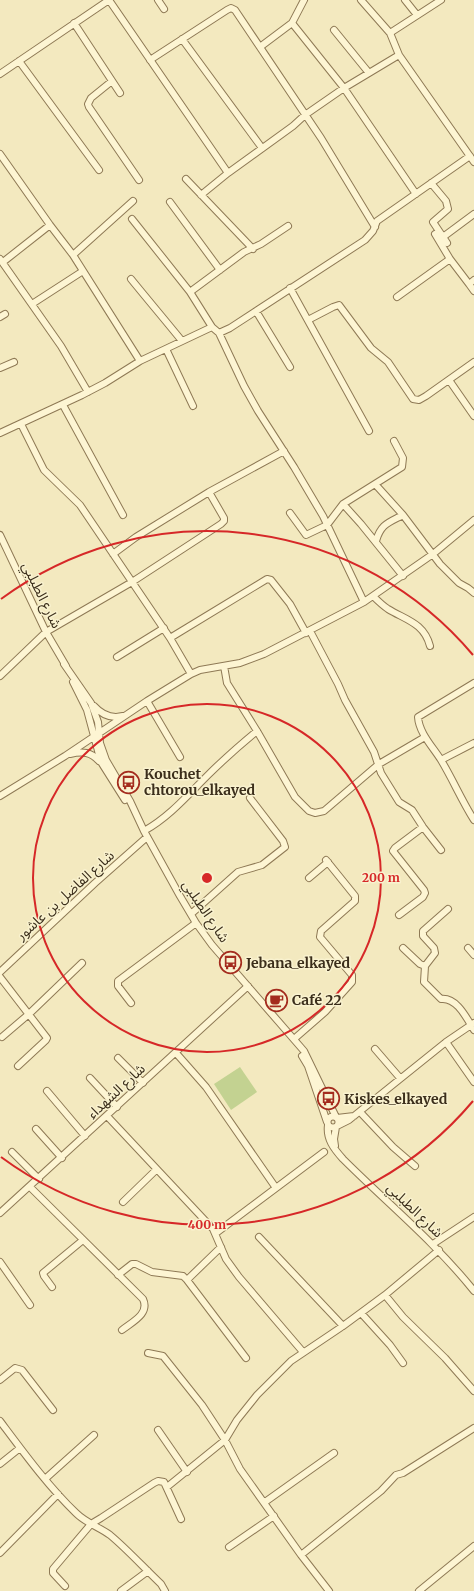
<svg xmlns="http://www.w3.org/2000/svg" width="474" height="1591" viewBox="0 0 474 1591" font-family="Merriweather,'Noto Sans Arabic',serif">
<style>
.green{fill:#c3d291}
.lines{fill:none;stroke-linecap:round;stroke-linejoin:round}
.minor-casing{stroke:#8e7955;stroke-width:8}
.minor{stroke:#fdf5d3;stroke-width:6}
.ring{fill:none;stroke:#d62828;stroke-width:2}
.labels{text-anchor:middle;dominant-baseline:central;stroke-width:3;stroke-linejoin:round;paint-order:stroke}
.street-label{font-size:14px;fill:#3b2e1b;stroke:#f9f2cf}
.poi-label{font-size:14px;font-weight:bold;fill:#3b2e1b;stroke:#f9f2cf;text-anchor:start}
.centre{fill:#d62828;stroke:#f9f2cf;stroke-width:2}
.ring-label{font-size:12px;text-anchor:middle;font-weight:bold;fill:#d62828;stroke:#f9f2cf;stroke-width:3;stroke-linejoin:round;paint-order:stroke}
</style>
<rect width="100%" height="100%" fill="#f3e9bf"/>
<path class="green" d="M240,1067L257,1092L231,1110L214,1084Z"/>
<g class="lines">
<defs>
<path id="minor" d="M109,0L228,173
M158,0L164,9
M361,0L390,33
M405,0L417,15
M441,0L390,33L399,55L474,162
M74,23L120,93
M292,23L304,0
M334,30L369,73
M182,39L262,148
M260,47L292,23L344,88L416,194
M150,60L227,10L231,8L235,10L321,138L375,227
M19,61L99,170
M0,74L109,0
M112,81L91,98L88,104L89,107L139,180
M0,154L50,225L73,255
M186,179L253,249
M431,183L446,201L448,209L433,222L447,243
M201,195L228,173L293,126L305,115L344,88L399,55
M133,201L73,255L140,361
M170,202L220,270
M132,219L190,292L212,327L219,333L244,386L258,411L294,467L323,516L364,602
M435,234L450,259L469,284
M443,237L474,214
M0,259L61,346L88,392
M3,262L50,225
M131,279C148,300 165,320 182,341
M474,280L469,284L474,291
M290,288L369,431
M190,292L244,252L261,244L288,226
M397,297L450,259
M32,304L83,271
M256,311L290,367
M0,317L5,314
M308,320L333,307L339,305L371,348L388,362L413,399L419,400L426,396L474,362
M219,333L230,328L365,240L373,231L377,221L470,156
M166,349L193,406
M0,368L14,362
M449,380L474,416
M63,405L123,515
M21,424L44,470L80,505L170,638L191,674
M0,433L82,395L105,383L140,361L212,327
M375,484L403,515L440,564L459,583L468,588L474,593
M343,504L361,524L403,576
M290,513L306,535L327,525L343,504L402,467L403,458L394,441
M0,535L46,632L66,666
M376,541C381,524 388,523 403,515
M113,554L136,537L209,492L284,451
M373,596C378,601 382,605 388,609C406,620 424,623 430,646
M310,631L338,684L345,700L374,752L381,773L399,802L412,810L423,827L441,850
M170,638L267,579L271,580L290,604L306,633
M117,657L164,628
M64,664L91,703L98,722L100,743L106,760L130,801L144,831L180,896L196,923L212,945L304,1051L336,1117
M224,666L227,683L257,731L295,797L309,811L315,813L324,811L379,764L425,737
M0,676L46,632L132,582L221,524L224,521V518L209,492
M73,682L87,710L101,762L125,800
M474,683L418,717C419,733 433,747 441,760C453,780 462,801 474,820
M147,701L180,757
M94,706C102,715 111,719 123,716
M70,754C83,751 91,752 99,761
M441,760L474,743
M0,796L65,756L147,701L191,674L200,670L240,663L264,654L364,602L433,554L474,520
M144,831C169,817 187,796 207,776C223,760 240,745 257,731
M309,878L328,862
M448,909L423,931V936L434,948L435,953L425,966L424,982L441,999C457,997 467,1019 474,1030
M191,914L238,872L262,865L285,847L283,841L250,798
M399,915L423,897L425,893L424,890L393,851L395,848L423,827
M403,948L420,964L425,966
M468,948L474,955
M0,972L95,883L147,837
M0,977L47,1038L46,1040L18,1066
M131,1003L118,986V981L196,923
M2,1037L29,1014L82,963
M294,1039L325,1012L352,982V975L320,937L321,931L355,901V896L326,860
M446,1042L474,1082
M375,1049L400,1078
M176,1053L206,1087L276,1188L216,1233
M302,1056L308,1066L327,1122
M118,1058L143,1083
M90,1078L117,1107
M47,1091L85,1136
M360,1112L393,1147L415,1166
M107,1116L213,1229L226,1259L239,1277L303,1352
M327.5 1122a5.5 5.5 0 1 1 11 0a5.5 5.5 0 1 1-11 0Z
M337,1118L354,1116
M328,1125C326,1139 334,1149 343,1159C387,1203 435,1242 474,1291
M337,1126L349,1120L446,1042L474,1023
M36,1129L62,1158
M335,1146L334,1139L336,1127
M12,1152L39,1179
M30,1187L143,1299C150,1314 132,1322 122,1330
M276,1188L324,1152
M123,1202L156,1170
M0,1213L248,986
M259,1237L343,1326
M433,1244L474,1217
M0,1262L30,1305
M118,1275L132,1264H136L152,1272L183,1276L187,1280L221,1247
M187,1280L246,1358
M52,1287L44,1276L43,1273L83,1240
M385,1295L403,1317L445,1358L474,1391
M361,1313L390,1345L403,1363
M148,1353L163,1356L202,1405L225,1440L240,1469L301,1555L329,1591
M0,1380L15,1368L22,1370L53,1410
M0,1421C24,1453 48,1486 76,1513C86,1523 99,1527 110,1535C128,1550 144,1568 161,1584L165,1591
M158,1430L187,1472
M0,1464L20,1448
M45,1479L94,1435
M167,1487L225,1440L237,1420L257,1395L291,1361L343,1326L385,1295L439,1250
M265,1502L334,1453
M229,1547L274,1516
M0,1553L58,1494
M301,1555L381,1491L396,1475L403,1473L474,1428
M65,1586L53,1573V1569L91,1524L101,1518L154,1483L158,1481L164,1482L181,1519
M121,1591L148,1571
M419,1591L474,1546"/>
</defs>
<use href="#minor" class="minor-casing"/>
<use href="#minor" class="minor"/>
</g>
<g class="ring">
<circle cx="207" cy="878" r="174"/>
<path d="M473 1101A347 347 0 0 1 1 1157M1 599A347 347 0 0 1 473 655"/>
</g>
<defs>
<symbol id="bus-ring" viewBox="-11 -11 22 22"><circle r="9.5" fill="#f9f2cf" stroke="#a42c1e" stroke-width="1.5"/><path d="M-5-6H5V4H4V6H2V4H-2V6H-4V4H-5ZM-3.5-4V0h7V-4ZM-3.5 1.2v1.5H-2V1.2ZM2 1.2v1.5H3.5V1.2Z" fill="#a42c1e"/></symbol>
<symbol id="cafe-ring" viewBox="-11 -11 22 22"><circle r="9.5" fill="#f9f2cf" stroke="#a42c1e" stroke-width="1.5"/><path d="M-5.5-4.5H6V0H3Q3 3.5 0 3.5H-2.5Q-5.5 3.5-5.5 0ZM3-3.2v2h1.7v-2ZM-6 4.5H4V6H-6Z" fill="#a42c1e"/></symbol>
</defs>
<g fill-rule="evenodd">
<use href="#bus-ring" x="116" y="770" width="25" height="25"/>
<use href="#bus-ring" x="218" y="950" width="25" height="25"/>
<use href="#cafe-ring" x="264" y="988" width="25" height="25"/>
<use href="#bus-ring" x="316" y="1086" width="25" height="25"/>
</g>
<g class="labels">
<g class="street-label">
<text transform="translate(42 595) rotate(64)">شارع الطبلبي</text>
<text transform="translate(65 895) rotate(-42)">شارع الفاضل بن عاشور</text>
<text transform="translate(206 911) rotate(56)">شارع الطبلبي</text>
<text transform="translate(116 1091) rotate(-43)">شارع الشهداء</text>
<text transform="translate(415 1210) rotate(44)">شارع الطبلبي</text>
</g>
<g class="poi-label">
<text x="144" y="774">Kouchet<tspan x="144" dy="16">chtorou_elkayed</tspan></text>
<text x="246" y="963">Jebana_elkayed</text>
<text x="292" y="1000">Café 22</text>
<text x="344" y="1099">Kiskes_elkayed</text>
</g>
</g>
<circle cx="207" cy="878" r="6" class="centre"/>
<g class="ring-label">
<text x="381" y="882">200 m</text>
<text x="207" y="1229">400 m</text>
</g>
</svg>
